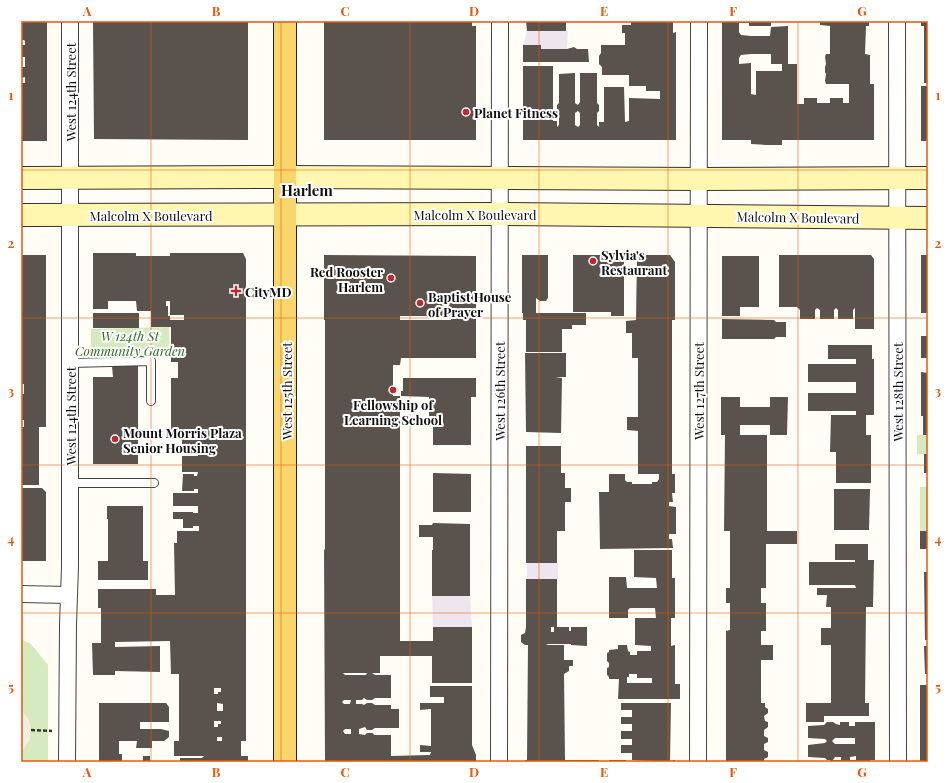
<svg xmlns="http://www.w3.org/2000/svg" width="949" height="783" viewBox="0 0 949 783" font-family="'Playfair Display',serif">
<style>
.industrial{fill:#eee6ef}
.green{fill:#d5ebbd}
.plaza{fill:#f1ede2}
.building{fill:#5a524d;fill-rule:evenodd}
.lines{fill:none;stroke-linecap:round;stroke-linejoin:round}
.service-casing{stroke:#444;stroke-width:10}
.minor-casing{stroke:#444;stroke-width:18}
.secondary-casing{stroke:#333;stroke-width:24}
.primary-casing{stroke:#222;stroke-width:24}
.path{stroke:#333;stroke-width:2.5;stroke-dasharray:4 2;stroke-linecap:butt}
.service{stroke:#fff;stroke-width:8}
.minor{stroke:#fff;stroke-width:16}
.secondary{stroke:#fff6b0;stroke-width:22}
.primary{stroke:#f9d66b;stroke-width:22}
.grid{fill:none;stroke:#e8590c;stroke-width:1;stroke-opacity:0.55}
.poi-dot{fill:#c4262e;stroke:#fff;stroke-width:1.5}
.labels{text-anchor:middle;dominant-baseline:central;stroke-width:4;stroke-linejoin:round;paint-order:stroke}
.street-label{font-size:13px;fill:#111;stroke:#fff}
.poi-label{font-size:13px;font-weight:bold;fill:#111;stroke:#fff;text-anchor:start}
.park-label{font-size:13px;font-style:italic;fill:#2f6b1f;stroke:#fff}
.quarter-label{font-size:15px;font-weight:bold;fill:#111;stroke:#fff}
.neatline{fill:none;stroke:#e8590c;stroke-width:1.5}
.grid-label{font-size:13px;text-anchor:middle;font-weight:bold;fill:#e8590c}
</style>
<rect width="100%" height="100%" fill="#fffdf5"/>
<path class="industrial" d="M527,31H568L567,49H541L540,45H523Z
M527,563H558V579H527Z
M432,596H470L472,627H433Z"/>
<path class="green" d="M169,327L170,356L91,358V329Z
M917,435H928V454H917Z
M920,487H928V531H920Z
M21,639L31,644L48,665V762H21Z"/>
<path class="plaza" d="M21,710L29,720L31,730L30,739L26,746L21,752Z"/>
<path class="building" d="M21,21H47V141H21V83H25V77L21,78V67H25V57H21V45H25V41L24,40H21Z
M93,21H248V140L94,139Z
M324,21H472V26H476V140H324Z
M526,21H566V31H527Z
M631,21H673V33L676,32V140H523V66H553V121H557V127L559,125V113L557,111V105L559,103V74L575,73V103L578,105L580,102V73H597V103L599,105V111L597,113V125L599,127V122H604V87H624L625,122L629,121V98L660,99V91H646V86H629V75H602V67L599,64V56L601,53V45H625V33H622V25H631ZM578,111L580,113V125L578,127L575,125V113Z
M722,21H771V26H749V23H739V32L741,35L751,36H770L771,27L788,26V64H797V104H804V98H817V103H830V98H843V103H849V84H826L825,81L826,74L825,72V67L826,64L825,57L826,54H830V26L820,25V21H869V26H866L865,54L870,55V84H874V140H782V145H767L751,144V140H722ZM751,54H771V64H782V71H756V95L751,94V63L739,64V58L741,55Z
M921,21H928V83H924V26H921Z
M523,45H541V49H567L574,47L577,49H588L589,62H523Z
M921,86H928V141H921Z
M93,253H136V256H170V253H243L246,259V741H241V756H248V762H180V758H202L204,756H174V741H179V674H171L170,641L115,642V647L160,646V672L115,671V675H93L92,643H101V608H98V589H156V595H175L174,543H177V531H199V526H193V528H183V519H173V512H193V513H198V506H173V493H198V489H194V491H182L183,474H194V476H197L198,472H182V456H198V453H194V454H182V437H194V439H198V435H171V378H178V362H171V327H151V311H137L136,301H108V309H93ZM166,301H170V315H184V320H170V316H168V306H166ZM214,688H221V692H218V694H214ZM217,703L223,704V711H217ZM214,721H221V724H218V727H214ZM217,737H222V741H217Z
M21,255H46V427H39V485H21V427H24V420H21V396L22,394H24V384H21Z
M324,255L476,256V358H401L400,365H393V396H400V641H433V627H472V683H432V656H380V673H372L375,675H391V698H375L372,700H367L364,698L362,700H356V704H362L364,705L367,703H372L375,705H391V709H399V728H375L372,730H367L365,727L359,729V734L365,735L367,733H373L374,735H391V756L430,755L431,752H420V745L431,746V709L420,710V703H444V697H430V686H472V745L476,755V762H325L324,549L325,550V320H324ZM400,316H451V320H400ZM343,673H367L366,675H345ZM344,700H351L350,704H344L342,702ZM345,729H351V734H345L343,731Z
M522,255H548V298L546,301H540L536,298V313H586V325H572V329H562V352H526V320H523V313H522Z
M573,255H624V316H611V312H573Z
M637,255H670L675,262V320H672V474H675V493H672L673,502H669V506L676,507V534H669V539H672L673,548L600,549L599,492H609V474H625V480L627,482H632V484H652V482H657L659,479V474H638V431L627,430V417H638V358H632V333H626V321L636,320Z
M779,255H871L874,259V329H855V308L853,310V319H838V310L836,308L834,310V319H820V310L817,308L815,310V319H800V310L797,307H779Z
M921,255H928V313H921Z
M722,256H759V307H740V316H722Z
M93,313H139V328H93Z
M722,319L774,320L776,322H786V337H776L774,339H722Z
M921,336H928V358H921Z
M828,345H872V359H874V415H866V435H871V483H836V452H830L831,415H856V411H808V393H856V382H808V364H856V359H828Z
M525,353H566V377H555L562,378L561,433L526,432Z
M112,366H138V464H93V377H113Z
M921,372L928,373V435H923V416H921Z
M403,378H476V397H471V445H433V416H429V397L401,396V391H403Z
M721,397H740V407H770V397H788L787,435H770V425H740V435H767V531H797V544H766V588H761V603H766V631H761V645H773V660H761V703H765V707L768,709V713L764,716L765,721L768,722V727L764,730V736L768,738V742L764,744V750L768,752V757L764,759V762H726V631L730,630V603H726V588H730V531H724L725,435H721Z
M526,446H561V473H565V488H571V502H565V531H557V563H526Z
M924,454H928V473H924Z
M433,473L471,474V512H433Z
M21,488H42L46,492V561H21Z
M834,489H870L869,530H834Z
M107,506H143V561H148V580H98V561H108V519H107Z
M433,523L470,524V596H432V550H433V537H419V525H432Z
M920,531H928V549H920Z
M835,544H868V560H874L873,607H866L865,703H869V716H824V722H806V703H831V645H821V628H831V607H826L827,595H817V588H856L855,585H809V562H855V560H835Z
M634,550H672V578H675V618H671V646L675,645V684H680V699H618L619,679H609V677L607,675V668L609,667V663L607,661V653L609,652V650L618,649V645H627L628,651L630,652V655H637V651H651V646L635,645V618H656L655,608H630L628,610V618H609V577H626L627,588H657L656,578L634,577ZM629,674H637V678H652V683H627V677H629Z
M924,572H928V640H925Z
M526,579H557V627H569V631H571V627H587V646L571,645V644H548L546,645H564V660H573V666H569V671L564,674L565,760H599V762H525V760H527L528,645H525L521,642V635L525,633L526,627ZM551,627H554V632H551Z
M924,646H928V674H925Z
M920,685H928V762H920Z
M99,703H166L169,707V722H140V729H161L169,731V737L164,741H152V748H136L137,741H119V754H122V762H99Z
M621,703H671L670,761L675,760V762L632,760V753H621V745H632V739H621V731H632V724H621V717H632V710H621Z
M827,722H833L836,724L840,725V722H849V726H855V722H875V760H870V762H830V760H827L825,758L808,757V745L825,743L827,741L825,739L808,738V726L824,725ZM835,738H855V744H835L832,741ZM856,756V760H850V757ZM835,757H841V760H833Z
M143,756H150V762H143Z
M609,760H626V762H609Z"/>
<g class="lines">
<defs>
<path id="service" d="M70,363L151,361V401
M70,483H154"/>
<path id="minor" d="M897,21L898,762
M21,594L68,595
M67,762L68,625L70,566V21
M499,762L500,21
M698,762L699,21"/>
<path id="secondary" d="M21,178L285,177L699,179L928,178
M21,215L500,214L928,218"/>
<path id="primary" d="M285,762V21"/>
</defs>
<use href="#service" class="service-casing"/>
<use href="#minor" class="minor-casing"/>
<use href="#secondary" class="secondary-casing"/>
<use href="#primary" class="primary-casing"/>
<path class="path" d="M31,730L52,731"/>
<use href="#service" class="service"/>
<use href="#minor" class="minor"/>
<use href="#secondary" class="secondary"/>
<use href="#primary" class="primary"/>
</g>
<path class="grid" d="M151,21V762M281,21V762M410,21V762M539,21V762M668,21V762M798,21V762M21,170H928M21,318H928M21,465H928M21,613H928"/>
<g class="poi-dot">
<circle cx="466" cy="112" r="4"/>
<circle cx="593" cy="261" r="4"/>
<circle cx="391" cy="278" r="4"/>
<path d="M234 285h4v4h4v4h-4v4h-4v-4h-4v-4h4z"/>
<circle cx="420" cy="303" r="4"/>
<circle cx="393" cy="390" r="4"/>
<circle cx="115" cy="439" r="4"/>
</g>
<g class="labels">
<g class="street-label">
<text transform="translate(70 92) rotate(-90)">West 124th Street</text>
<text x="475" y="214">Malcolm X Boulevard</text>
<text x="151" y="215">Malcolm X Boulevard</text>
<text transform="translate(798 217) rotate(1)">Malcolm X Boulevard</text>
<text transform="translate(286 391) rotate(-90)">West 125th Street</text>
<text transform="translate(499 391) rotate(-90)">West 126th Street</text>
<text transform="translate(698 391) rotate(-90)">West 127th Street</text>
<text transform="translate(897 392) rotate(-90)">West 128th Street</text>
<text transform="translate(70 416) rotate(-90)">West 124th Street</text>
</g>
<g class="poi-label">
<text x="474" y="112">Planet Fitness</text>
<text x="601" y="254">Sylvia's<tspan x="601" dy="15">Restaurant</tspan></text>
<text x="383" y="271" text-anchor="end">Red Rooster<tspan x="383" dy="15">Harlem</tspan></text>
<text x="245" y="291">CityMD</text>
<text x="428" y="296">Baptist House<tspan x="428" dy="15">of Prayer</tspan></text>
<text x="393" y="404" text-anchor="middle">Fellowship of<tspan x="393" dy="15">Learning School</tspan></text>
<text x="123" y="432">Mount Morris Plaza<tspan x="123" dy="15">Senior Housing</tspan></text>
</g>
<g class="park-label">
<text x="130" y="335">W 124th St<tspan x="130" dy="15">Community Garden</tspan></text>
</g>
<g class="quarter-label">
<text x="307" y="190">Harlem</text>
</g>
</g>
<rect width="949" height="783" fill="none" stroke="#ffffff" stroke-width="44"/>
<rect x="22" y="22" width="905" height="739" class="neatline"/>
<g class="grid-label">
<text x="87" y="16">A</text>
<text x="216" y="16">B</text>
<text x="345" y="16">C</text>
<text x="474" y="16">D</text>
<text x="604" y="16">E</text>
<text x="733" y="16">F</text>
<text x="862" y="16">G</text>
<text x="11" y="100">1</text>
<text x="938" y="100">1</text>
<text x="11" y="248">2</text>
<text x="938" y="248">2</text>
<text x="11" y="396">3</text>
<text x="938" y="396">3</text>
<text x="11" y="544">4</text>
<text x="938" y="544">4</text>
<text x="11" y="692">5</text>
<text x="938" y="692">5</text>
<text x="87" y="777">A</text>
<text x="216" y="777">B</text>
<text x="345" y="777">C</text>
<text x="474" y="777">D</text>
<text x="604" y="777">E</text>
<text x="733" y="777">F</text>
<text x="862" y="777">G</text>
</g>
</svg>
